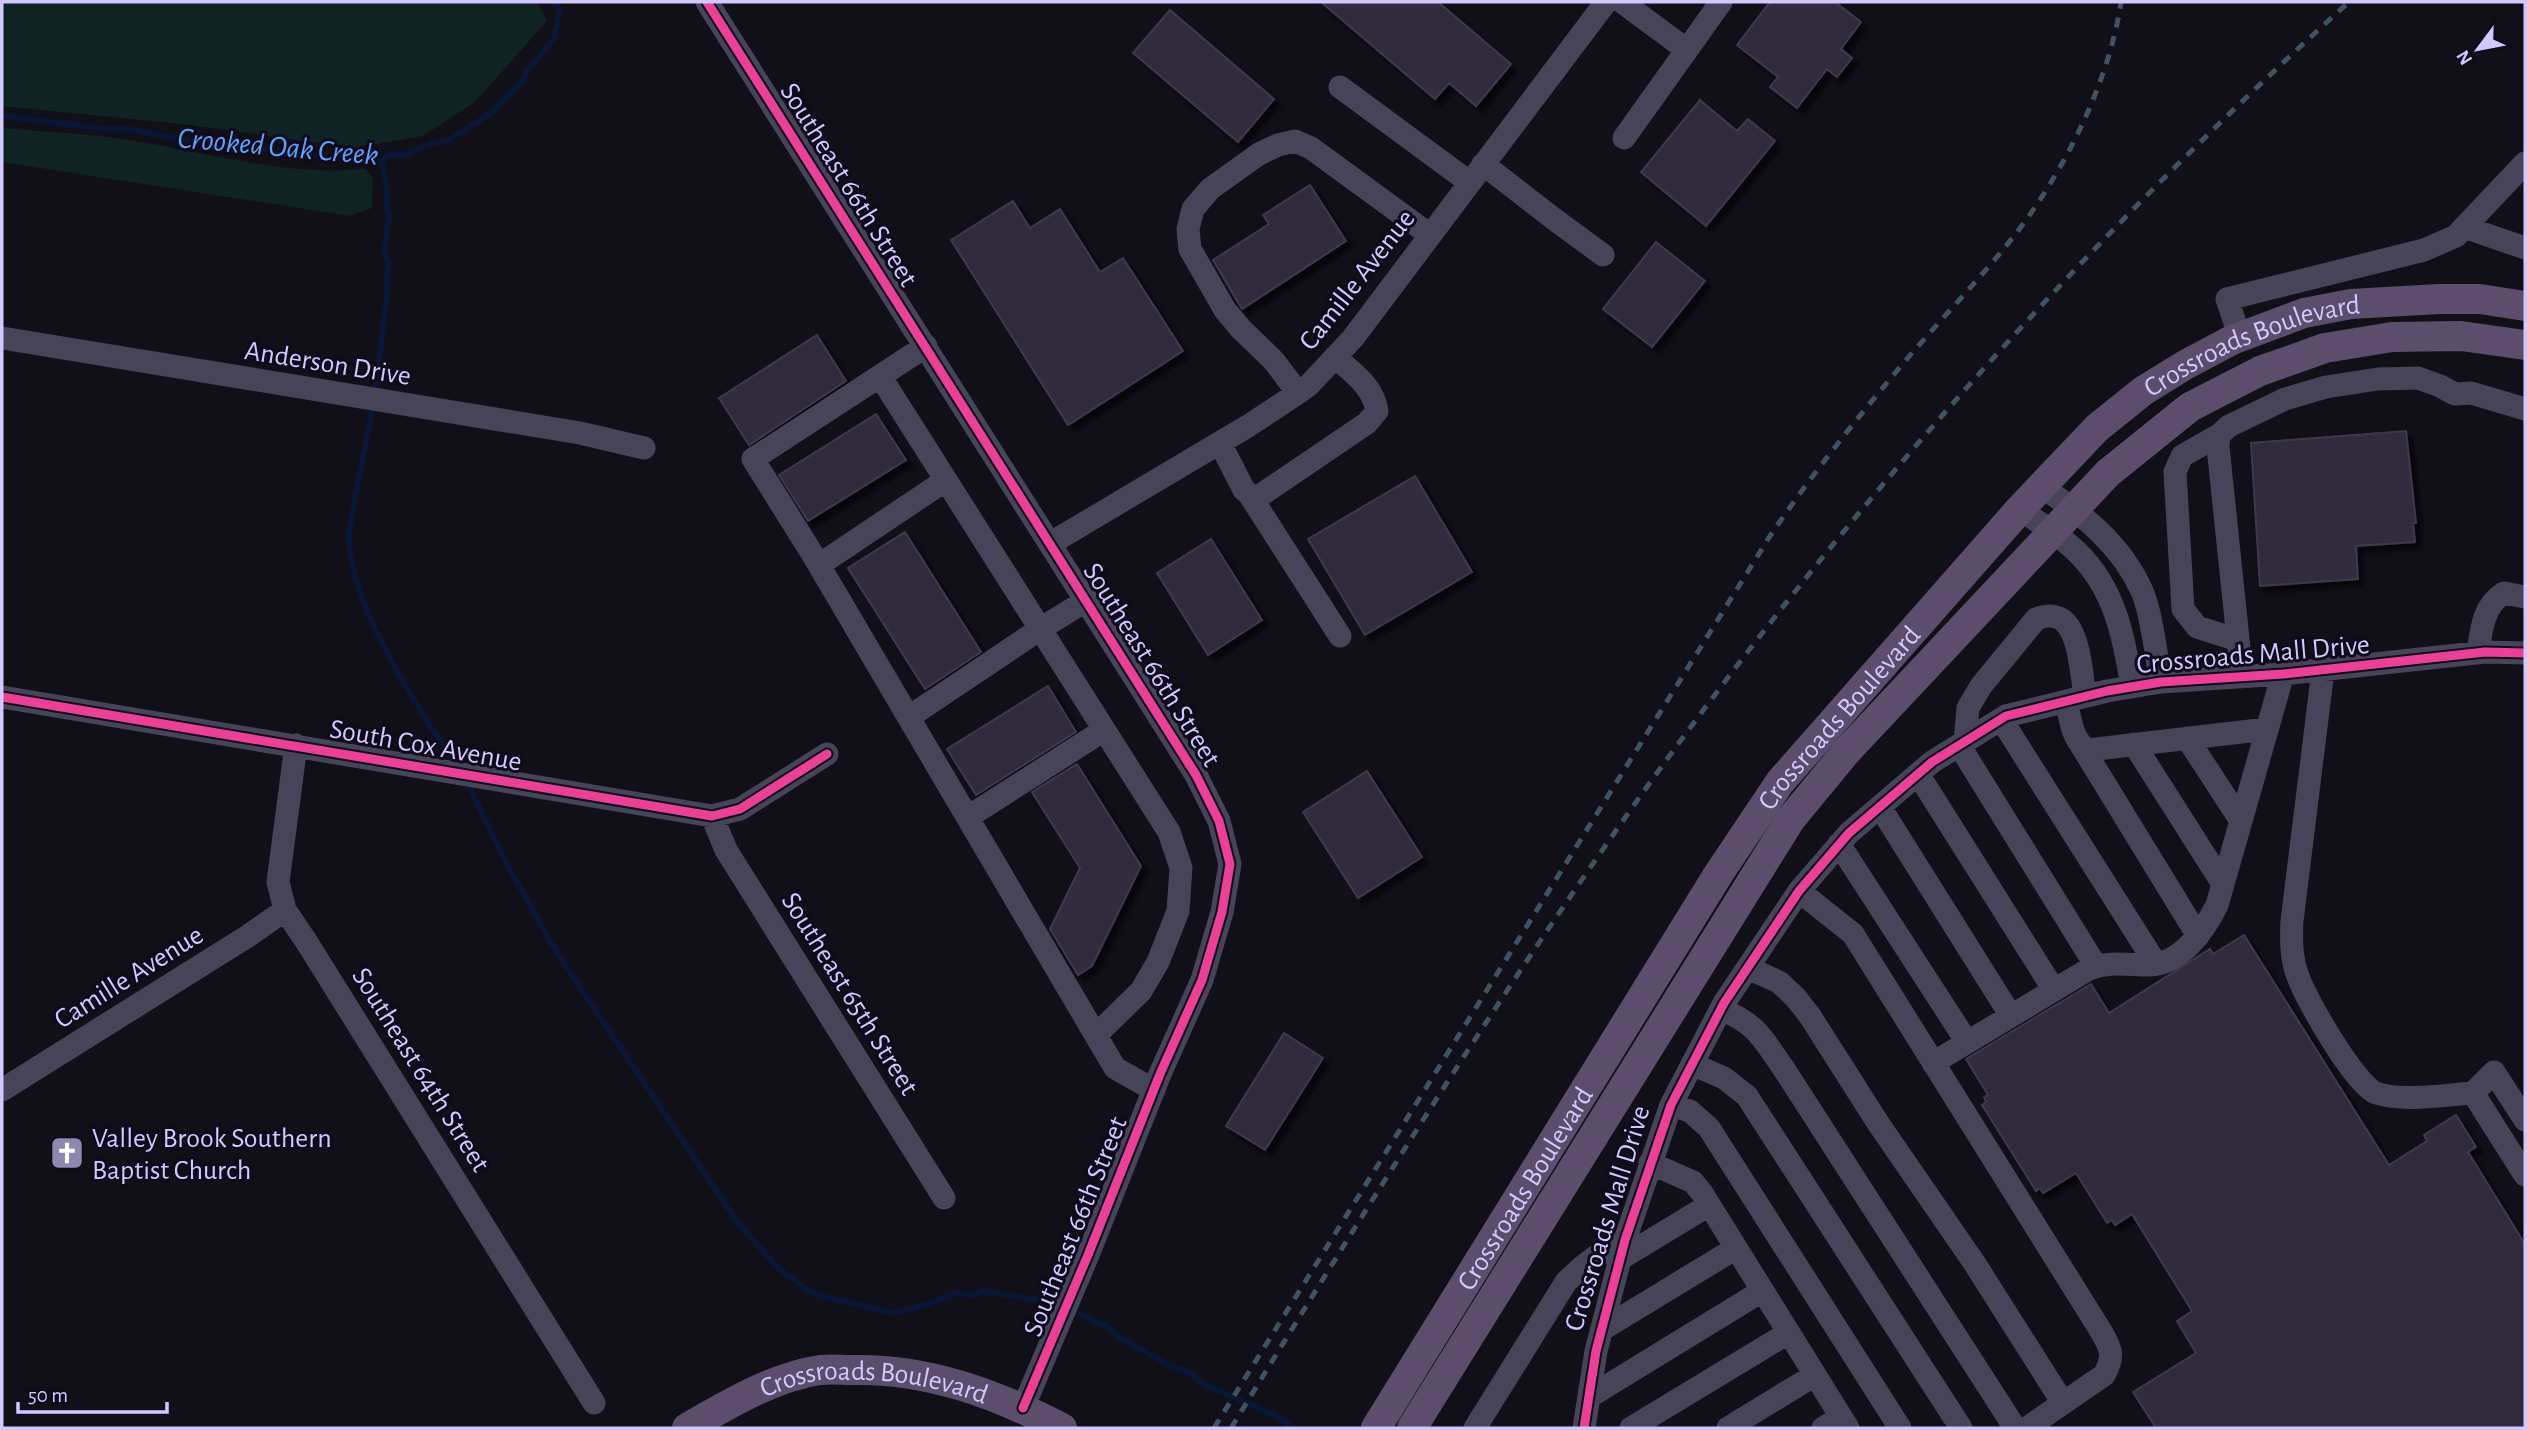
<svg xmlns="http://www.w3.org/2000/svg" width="2527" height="1430" font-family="'Alegreya Sans',sans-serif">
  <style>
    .green { fill: #0f2224 }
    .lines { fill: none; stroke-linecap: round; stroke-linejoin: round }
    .stream { stroke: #0a1635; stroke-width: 6 }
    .building { fill: #302c3c; stroke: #3e394e; stroke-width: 2; filter: url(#shadow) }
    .minor { stroke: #474459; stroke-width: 23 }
    .major { stroke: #5b4d6b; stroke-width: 30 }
    .rail { stroke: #3f5162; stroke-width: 5; stroke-dasharray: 10 9; stroke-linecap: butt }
    .cycleway-casing { stroke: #100b1c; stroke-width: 13 }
    .cycleway { stroke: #ea4096; stroke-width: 9 }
    .labels { text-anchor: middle; stroke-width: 6; stroke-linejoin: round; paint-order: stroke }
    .street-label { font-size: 28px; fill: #d2c8fe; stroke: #100b1c }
    .poi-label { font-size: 28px; fill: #d2c8fe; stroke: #100b1c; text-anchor: start }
    .water-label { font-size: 30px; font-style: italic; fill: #57a5fd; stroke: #100b1c }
  </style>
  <defs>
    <filter id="shadow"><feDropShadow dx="6" dy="6" stdDeviation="2" flood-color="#0009"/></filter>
  </defs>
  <rect width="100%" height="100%" fill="#110f18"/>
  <path class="green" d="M2,2h535l10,19 -72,81 -52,34 -69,12 -172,-24 -180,-18z
    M2,128c35,3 72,5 107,9 85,11 169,40 256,32l8,9 -1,30 -22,8 -348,-54z"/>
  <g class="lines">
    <path class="stream" d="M2,116l114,14 11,-1 87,17h20l118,13 8,-3 22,4 9,-6 13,1 29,-12 14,-2 43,-27 34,-34 2,-8 28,-33 6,-30 -7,-7
      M375,394l12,-100 1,-33 -4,-8 5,-37c-4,-9 -1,-16 -2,-25 0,-11 -5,-20 -5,-31
      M373,405l-24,125c-3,72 69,178 108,237
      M467,782l42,86 48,85 181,270 39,44 32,24 15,6 70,16 34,-9 28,-11 18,2 9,-4 79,13
      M1071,1309l40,20 6,7 50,28 27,11 6,7 80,36 13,10"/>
  </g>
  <path class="building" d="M1321,2h117l73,62 -35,42 -27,-23 -14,16z
    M1770,2h65l26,20 -20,27 11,9 -15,19 -10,-8 -30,39 -27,-21 8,-10 -41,-32z
    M1170,10l104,89 -36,43 -105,-89z
    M1700,100l37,31 11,-12 27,22 -69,85 -65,-54z
    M1310,185l36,56 -104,68 -29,-49 56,-36 -6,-9z
    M1013,201l17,27 30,-19 40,63 23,-14 60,93 -115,74 -117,-185z
    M1656,242l49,39 -53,66 -49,-38z
    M817,335l29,46 -97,64 -30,-47z
    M876,414l30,46 -98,61 -29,-46z
    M2406,431l10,92h-3l2,19 -59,4 2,33 -98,7 -9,-143z
    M1415,476l57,96 -107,63 -57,-96z
    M905,532l76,120 -56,37 -77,-121z
    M1211,539l51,81 -54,35 -51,-82z
    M1048,686l28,46 -100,63 -29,-46z
    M1077,764l64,102 -49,100 -14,9 -28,-46 30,-61 -48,-76z
    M1367,771l55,86 -64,41 -55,-86z
    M2244,935l145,230 38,-24 -3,-6 32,-20 20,32 -8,5 57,92v184h-369l-23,-36 63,-39 -19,-32 15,-10 -60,-97 -17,11 -3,-5 -5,3 -31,-50 -33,20 -3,-5 -4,3 -54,-86 4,-3 -2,-5 4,-2 -22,-36 125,-75 18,29 101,-64 3,5z
    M1284,1033l39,25 -58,92 -39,-24z"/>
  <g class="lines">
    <path class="minor" d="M707,2l489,773 23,46 11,43 -8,48 -20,68 -42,94 -72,181 -65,153
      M1622,2l65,48
      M1340,87l129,95
      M1624,138l97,-136
      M1483,164l71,55 49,36
      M2464,227l61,21
      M2240,337l-13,-38 197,-49 32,-14 69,-73
      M2,338l578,95 64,15
      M926,346l-173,113 60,96 302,513 39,22
      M880,376l289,456 12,36 -3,43 -20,51 -17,29 -45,44
      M1298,393l-24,-32 -33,-32 -16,-19 -35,-61 -2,-20 5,-20 17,-20 49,-35 19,-9 17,-4 16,7 119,87
      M2219,435l-37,21 -7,16 8,137 14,18 41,13
      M1220,443l24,47 9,7h5l109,-74 10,-12c-4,-25 -24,-38 -42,-54
      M2041,486c41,28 80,58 101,105 10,23 14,65 19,91
      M1249,494l91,142
      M2020,509c19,14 41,27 57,43 38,37 47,85 55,135
      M1051,543l197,-117 50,-33 11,-8 44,-47 253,-336
      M819,565l127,-85
      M2478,653c3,-22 5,-48 26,-60l21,4
      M2323,670l-31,251c-1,20 -1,39 7,58 8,22 57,107 77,114 26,9 69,2 97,0l52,82
      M2242,677l-24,-230 1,-12 10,-9 56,-27 41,-12 52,-8 40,-1 22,8 15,8 16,-1 54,16
      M2,697l710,119 28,-7 87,-55
      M2066,701c5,18 5,39 22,49l179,-21
      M909,717l131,-88 47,-29
      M2001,719l155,245
      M2187,738l54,83
      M1965,741l3,-33 13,-22 55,-67c44,-18 44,49 49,77
      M2134,744l89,140
      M296,745l-18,137 7,28 21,31 288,462
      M1959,745l137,221
      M2081,745l117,191
      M1918,774l136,216
      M1880,807l131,209
      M712,816l14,34 218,348
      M968,817l136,-87
      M1839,844l128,198
      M1799,891l54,43 246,394c11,19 17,26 5,47l-77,53
      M1748,968l31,14 16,15 15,19 68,107 97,141 88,139
      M1721,1009c37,16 41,29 63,60l231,359
      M1933,1063l156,-94c20,-8 39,-4 60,-4 32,-1 55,-34 68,-60l66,-231
      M1692,1064l32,14 23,18 214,332
      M2,1090l246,-154 37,-26
      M2473,1093l21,-21 31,48
      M1671,1105l19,6 19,17 191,300
      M1650,1163l43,19 9,11 146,235
      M1620,1259l89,-54
      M1603,1329l133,-81
      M1589,1397l173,-106
      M1475,1428l91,-146c18,-19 35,-31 59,-42
      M1584,1428l12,-77 29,-111 46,-135 53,-102 75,-112 50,-58 83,-71 74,-46 101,-25 54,-9 122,-8 202,-22 40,1
      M1631,1428l157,-95
      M1728,1428l87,-53
      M1823,1428l18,-11"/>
    <g class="major">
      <path id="s1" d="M687,1428c40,-23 86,-51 133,-58 10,-1 21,0 32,0 75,-2 144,24 210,58"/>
      <path id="s2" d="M1376,1428l343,-555 61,-91 240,-273 77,-81 46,-37 42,-26 47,-25 72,-27 47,-9 88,-5h41l45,7"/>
      <path d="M1412,1428l378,-608 56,-68 262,-279 82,-66 70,-36 65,-23 67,-11 69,-1 64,9"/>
    </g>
    <path class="rail" d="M1214,1428l556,-892c42,-62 88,-119 136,-176 36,-42 74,-81 108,-124 50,-64 95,-153 107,-234
      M1231,1428c134,-218 269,-436 418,-644 204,-283 441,-548 700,-782"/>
    <defs>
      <path id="cycleway" d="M707,2l489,773 23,46 11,43 -8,48 -20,68 -42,94 -72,181 -65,153
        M2,697l710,119 28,-7 87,-55
        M1584,1428l12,-77 29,-111 46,-135 53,-102 75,-112 50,-58 83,-71 74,-46 101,-25 54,-9 122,-8 202,-22 40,1"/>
    </defs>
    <use href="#cycleway" class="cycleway-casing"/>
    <use href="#cycleway" class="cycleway"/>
  </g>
  <defs>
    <symbol id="church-square" viewBox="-11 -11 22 22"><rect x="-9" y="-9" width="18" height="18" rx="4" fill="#8e87ae" stroke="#100b1c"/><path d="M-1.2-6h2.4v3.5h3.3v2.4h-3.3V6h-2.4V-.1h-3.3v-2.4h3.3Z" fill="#fff"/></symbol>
  </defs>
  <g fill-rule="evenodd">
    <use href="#church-square" x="48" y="1134" width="38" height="38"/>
  </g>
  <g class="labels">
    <g class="street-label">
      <text transform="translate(850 184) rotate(58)" y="10">Southeast 66th Street</text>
      <text transform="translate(1356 279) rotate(-52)" y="10">Camille Avenue</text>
      <text dy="10" stroke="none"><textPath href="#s2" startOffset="1416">Crossroads Boulevard</textPath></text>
      <text transform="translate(328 362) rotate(9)" y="10">Anderson Drive</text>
      <text transform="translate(2253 653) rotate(-5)" y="10">Crossroads Mall Drive</text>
      <text transform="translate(1153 664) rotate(58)" y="10">Southeast 66th Street</text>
      <text dy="10" stroke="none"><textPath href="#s2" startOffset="849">Crossroads Boulevard</textPath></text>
      <text transform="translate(426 744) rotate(10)" y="10">South Cox Avenue</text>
      <text transform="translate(128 976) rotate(-32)" y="10">Camille Avenue</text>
      <text transform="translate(851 993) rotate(58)" y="10">Southeast 65th Street</text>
      <text transform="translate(422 1069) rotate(58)" y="10">Southeast 64th Street</text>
      <text dy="10" stroke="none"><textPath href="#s2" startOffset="282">Crossroads Boulevard</textPath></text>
      <text transform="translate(1606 1218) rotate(-73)" y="10">Crossroads Mall Drive</text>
      <text transform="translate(1074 1226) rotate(-68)" y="10">Southeast 66th Street</text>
      <text dy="10" stroke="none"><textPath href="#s1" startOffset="200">Crossroads Boulevard</textPath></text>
    </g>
    <g class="poi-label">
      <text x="92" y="1147">Valley Brook Southern<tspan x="92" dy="32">Baptist Church</tspan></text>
    </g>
    <g class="water-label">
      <text transform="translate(278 146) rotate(5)" y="10">Crooked Oak Creek</text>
    </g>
  </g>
  <rect width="2527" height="1430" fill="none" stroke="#d2c8fe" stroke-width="7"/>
  <g transform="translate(2478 49) rotate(238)" stroke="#100b1c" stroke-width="5" paint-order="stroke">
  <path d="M0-5L12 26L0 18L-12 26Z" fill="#d2c8fe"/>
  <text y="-10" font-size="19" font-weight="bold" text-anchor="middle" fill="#d2c8fe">N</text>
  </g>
  <path d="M18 1402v10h149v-10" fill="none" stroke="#d2c8fe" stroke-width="3.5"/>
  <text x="28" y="1402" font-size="21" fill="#d2c8fe" stroke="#100b1c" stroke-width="5" paint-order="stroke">50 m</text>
</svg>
